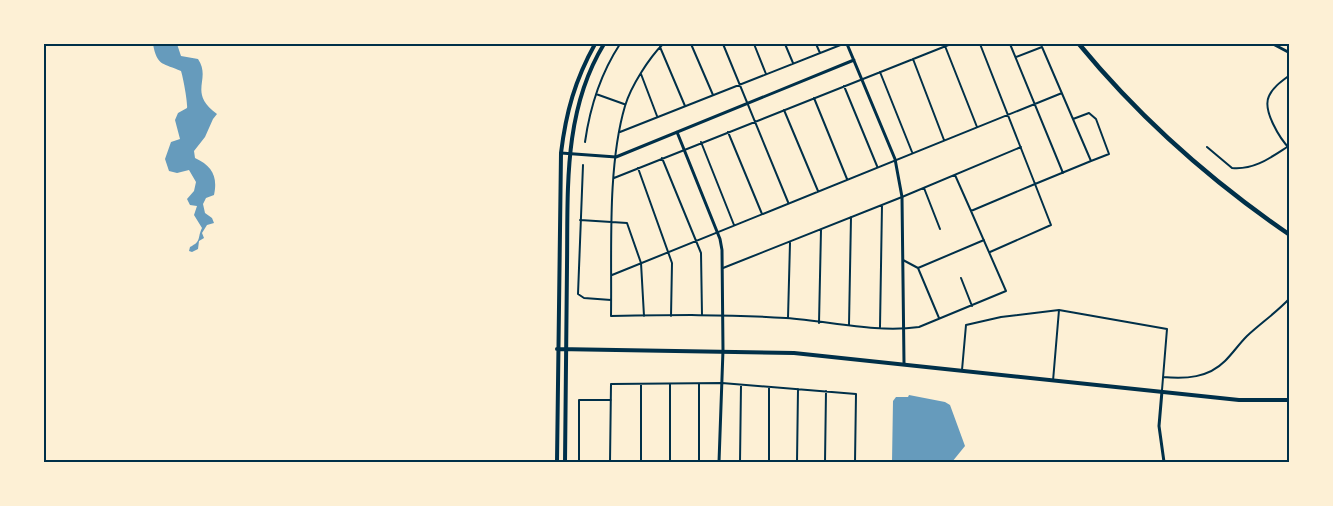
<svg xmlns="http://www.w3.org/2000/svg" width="1333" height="506" font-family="'DM Sans',sans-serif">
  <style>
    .water { fill: #669bbc }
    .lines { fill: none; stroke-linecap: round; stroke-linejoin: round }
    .minor { stroke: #003049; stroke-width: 2 }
    .tertiary { stroke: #003049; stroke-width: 3 }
    .secondary { stroke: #003049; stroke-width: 4 }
    .motorway { stroke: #003049; stroke-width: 4.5 }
    .neatline { fill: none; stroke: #003049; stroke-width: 2 }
  </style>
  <rect width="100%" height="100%" fill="#fdf0d5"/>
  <path class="water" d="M153,44h24l4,12 17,3c14,21 -11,33 19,55l-4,5 -8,18 -11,14 1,7c17,8 23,18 19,37l-8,3 -3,6 2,9 7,5 2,5 -7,2 -5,8 2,5 -5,3 -1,8 -6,3 -3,-1 1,-4c12,-6 7,-9 12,-19l-8,-13 3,-9 -7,-1 -3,-6 7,-8 2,-9 -7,-12 -12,3 -8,-2 -4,-12 6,-17 9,-3 -5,-19 3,-7 9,-5c1,-5 -4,-31 -6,-37 -17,-8 -24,-4 -28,-27z
    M909,395l36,7 5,3 15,41 -13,16h-60l1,-61 3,-4h12z"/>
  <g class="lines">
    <path class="minor" d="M663,44c-14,14 -32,42 -38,62 -18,61 -13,146 -14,210 58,-1 117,-2 175,2 44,3 89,15 133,9l87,-36 -35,-80 64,-27 16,41 -61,27
      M691,44l22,51
      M723,44l65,158
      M754,44l12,30
      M785,44l8,19
      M816,44l4,9
      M980,44l55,140 56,-23 -49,-114 -26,10
      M1010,44l53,129
      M945,46l32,81
      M660,47l25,59
      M913,59l31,81
      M880,72l32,80
      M641,74l16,42
      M1290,75c-8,6 -17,12 -21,21 -7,14 11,43 21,53
      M844,86l33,80
      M596,94l28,10
      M814,98l33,81
      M784,110l34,81
      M1073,119l16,-6 7,6 13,35 -18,7
      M620,132l223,-88
      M728,132l34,82
      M585,142c5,-35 16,-69 35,-98
      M701,142l33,83
      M1207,147l25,21c22,2 38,-10 55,-21
      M662,158l39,95 1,62
      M583,165l-5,129 6,4 27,2
      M638,168l34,95 -1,53
      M955,175l16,36
      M614,178l337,-134
      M924,188l16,41
      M580,220l47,3 14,40 3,53
      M903,260l15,8 66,-28
      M723,268l179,-71 119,-50
      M918,268l21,50
      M612,275l450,-182
      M961,278l11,28
      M788,318l2,-75
      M819,323l2,-93
      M849,325l2,-108
      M880,327l2,-122
      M962,370l4,-45 35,-8 58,-7 108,19 -5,61
      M1163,377c23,2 45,1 62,-16 8,-8 14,-17 22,-25 14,-13 30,-24 43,-38
      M1053,381l6,-71
      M641,384v78
      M699,384v78
      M579,462v-62h32
      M610,462l1,-78 111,-1 134,11 -1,68
      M670,462v-78
      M740,462l1,-77
      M769,462v-75
      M797,462l1,-73
      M825,462l1,-71"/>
    <path class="tertiary" d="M847,44l48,115 7,38 2,166
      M1273,44l17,9
      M677,132l43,107 2,11 1,100 -4,112
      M561,153l55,4 238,-97
      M1162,391l-3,35 5,36"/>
    <path class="secondary" d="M557,349l237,4 445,47h51
      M557,462l4,-309c5,-41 14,-73 34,-109
      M565,462c1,-65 1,-131 2,-196 1,-77 -4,-155 37,-222"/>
    <path class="motorway" d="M1079,44c60,73 132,137 211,191"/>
  </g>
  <rect width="1333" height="506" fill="none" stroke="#fdf0d5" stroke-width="90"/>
  <rect x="45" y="45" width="1243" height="416" class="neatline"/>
</svg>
